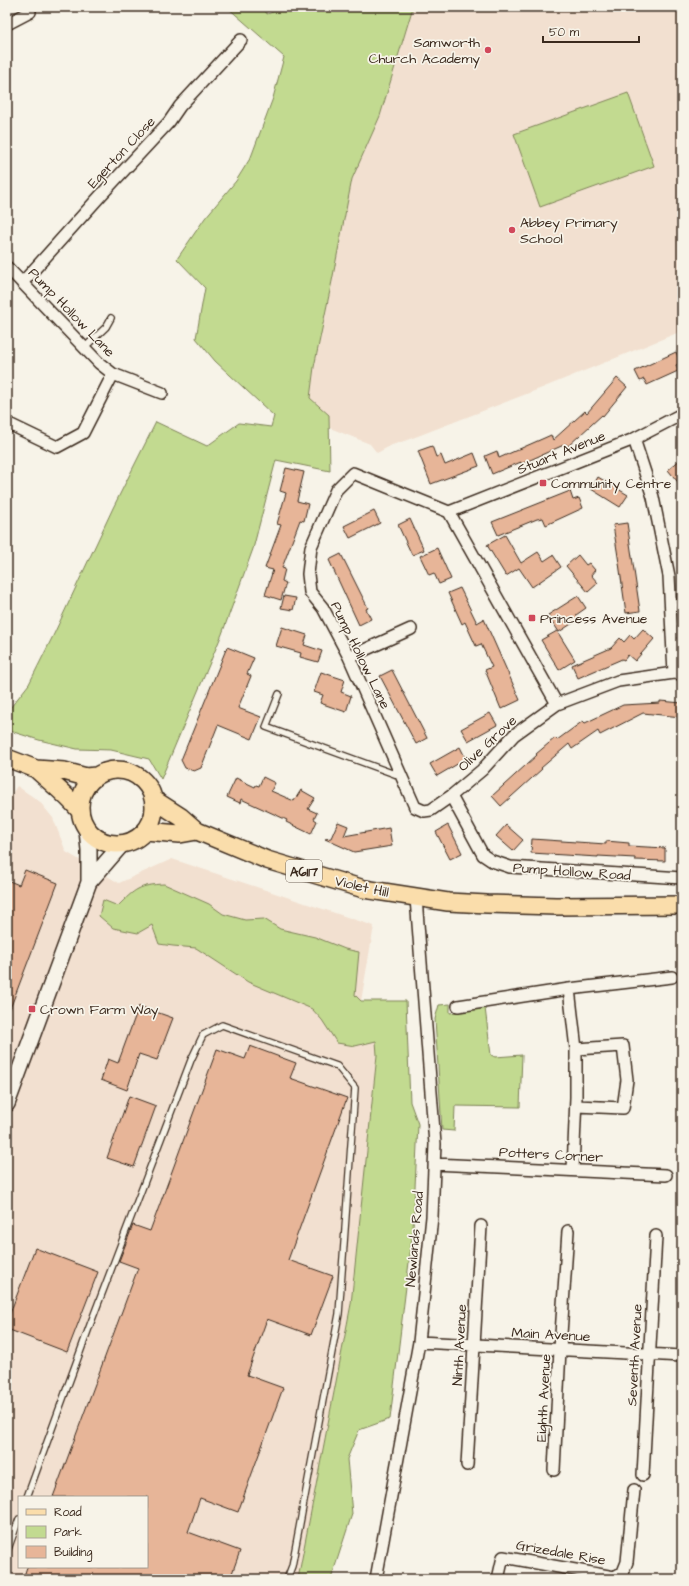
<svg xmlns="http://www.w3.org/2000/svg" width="689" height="1586" font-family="'Architects Daughter',sans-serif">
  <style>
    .built { fill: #f2e0d0; fill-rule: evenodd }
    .green { fill: #c2da90; stroke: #7e8257 }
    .building { fill: #e7b598; stroke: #3b2a1e }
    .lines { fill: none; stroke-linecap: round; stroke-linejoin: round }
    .lane-casing { stroke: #3b2a1e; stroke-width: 8 }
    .street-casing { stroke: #3b2a1e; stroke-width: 14 }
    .secondary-casing { stroke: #3b2a1e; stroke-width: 18 }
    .primary-casing { stroke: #3b2a1e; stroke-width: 20 }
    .lane { stroke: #f7f3e8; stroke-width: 5.5 }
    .street { stroke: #f7f3e8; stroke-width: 11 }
    .secondary { stroke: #f7f3e8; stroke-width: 15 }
    .primary { stroke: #faddab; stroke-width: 17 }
    .poi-dot { fill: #d1495b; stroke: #f7f3e8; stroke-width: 1.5 }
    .labels { text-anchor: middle; stroke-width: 3.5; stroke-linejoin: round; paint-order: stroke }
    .shield { fill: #f7f3e8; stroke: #73665b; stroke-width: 1 }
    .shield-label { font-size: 13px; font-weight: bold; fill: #3b2a1e }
    .poi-label { font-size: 14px; fill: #3b2a1e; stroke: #f7f3e8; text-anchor: start }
    .street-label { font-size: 14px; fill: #3b2a1e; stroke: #f7f3e8 }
  </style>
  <rect width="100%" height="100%" fill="#f7f3e8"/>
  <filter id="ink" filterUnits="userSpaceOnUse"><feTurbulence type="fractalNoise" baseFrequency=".025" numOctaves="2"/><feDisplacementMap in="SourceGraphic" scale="8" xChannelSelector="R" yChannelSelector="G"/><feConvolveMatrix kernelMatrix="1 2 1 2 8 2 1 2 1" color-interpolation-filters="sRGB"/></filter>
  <g filter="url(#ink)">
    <path class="built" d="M413,7h269v324l-140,57 -132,51 -18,6 -15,8 -7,-9 -40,-16 -1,-13 -19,-17 4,-31 18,-86 20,-102 28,-63z
      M17,786l22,15 14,17 13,34 53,31 53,-24 202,67 -13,75 15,40 1,14 -26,249 -53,275h-291v-778zM19,1497h128v70h-128z"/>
    <path class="green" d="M227,7h35l5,7 21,-7h125l-33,109 -28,63 -20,102 -18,86 -4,31 19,17 1,56 -54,-11 -23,89 -31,85 -61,145 -12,-20 -38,-9 -34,-1 -38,-9 -32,-10v-18l22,-28 25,-50 59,-126 43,-86 51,24 32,-23 32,4 3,-11 -59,-55 -19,-23 9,-50 -28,-29 28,-41 31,-37 15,-24 22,-59 11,-41z
      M628,93l26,73 -114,41 -26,-73z
      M164,884l45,20 14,10 22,6 19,-1 16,10 35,8 30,12 14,3 -4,43 6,6h45l4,101 8,22 -5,105 -23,190 -31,11 -12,29 5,55 -21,65h-33l53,-275 26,-249 -1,-14 -21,5 -18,-3 -15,-23 -10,-11 -64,-27 -52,-34 -23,-2 -14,-2 -7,-19 -14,8 -25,-5 -14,-12 4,-16 15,6c17,-17 21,-21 46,-22z
      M450,1004v9l35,-5 6,47 4,2 27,-2 -2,52 -65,-1 -1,25 -12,-1 -7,-111 4,-14z"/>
    <path class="building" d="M676,352l5,11 -5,2 2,6 -31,14 -3,-6 -4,2 -5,-10z
      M617,378l10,9 -24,29 -1,-1 -34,31 -2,-2 -45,20v-2l-29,12 -7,-18 12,-5 2,7 52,-23 2,5 32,-29 2,2z
      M432,446l4,11 5,-2 4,10 29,-12 5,13 -48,18 -13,-33z
      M682,458v29l-14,-17z
      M286,468l18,4 -7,29 11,3 -4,17 -4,-1 -18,48 3,1 -3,12 4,2 -5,17 -16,-5 8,-25 -8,-2 16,-43 -4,-1 9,-31 -6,-2z
      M598,477l30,18 -8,12 -29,-18z
      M570,491l3,9 6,-2 4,10 -37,17 -3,-7 -6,1 -39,16 -6,-13z
      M374,511l6,12 -30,15 -6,-12z
      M410,519l14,31 -12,5 -14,-30z
      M627,523l13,88 -14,2 -7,-50 -6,-38z
      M505,535l16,28 17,-11 6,9 9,-6 8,12 -29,20 -13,-19 -13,8 -19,-31z
      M437,548l14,31 -12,5 -5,-11 -5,2 -9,-19z
      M341,554l27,54 -2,1 5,10 -12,6 -30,-65z
      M578,555l8,10 3,-2 6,7 -4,5 7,8 -10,9 -22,-26z
      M460,588l17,35 7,-4 36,81 -19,9 -16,-39 7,-3 -11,-23 -5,2 -11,-24 -3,2 -14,-31z
      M284,596l12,2 -3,12 -12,-2z
      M578,596l8,12 -10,7 3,4 -20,13 -11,-17z
      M282,627l25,8 -3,10 18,6 -4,11 -18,-5 1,-4 -25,-7z
      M643,629l11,10 -19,22 -7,-6 -4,5 -2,-1 -44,19 -6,-13 39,-17 9,-10 4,4 6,-7 4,4z
      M557,631l18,29 -16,10 -18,-30z
      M227,647l27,11 -7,16 4,2 -13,32 23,9 -9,22 -34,-14 -17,43 -7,3 -9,-3 -4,-8z
      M392,670l35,68 -11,6 -36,-68z
      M321,672l24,8 -4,12 10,4 -5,16 -26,-9 3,-8 -9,-3z
      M660,701l22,2 -1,14 -38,-4 -43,22 -2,-4 -26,18 -3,-5 -28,24 1,1 -41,37 -9,-10 45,-41 -1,-1 19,-16 2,2 26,-19 2,2 38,-18 37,-2z
      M490,713l7,12 -29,16 -7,-12z
      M460,747l6,12 -29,17 -7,-12z
      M263,777l12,6 -4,8 23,10 7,-11 14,8 -7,11 9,4 -3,6 3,2 -6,13 -25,-12 1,-2 -46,-21 -1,4 -13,-6 9,-19 19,9 1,-2 3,1z
      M338,822l10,4 -4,10 45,-8 3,18 -38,6 -29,-13 6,-1z
      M448,825l14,28 -12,6 -14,-27z
      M506,825l17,15 -10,11 -17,-15z
      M532,839l74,5v-3l23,2v3l36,2v13l-30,-1v-2l-37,-2v1l-67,-4z
      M25,870l33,13 -50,131 -1,-134 12,5z
      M139,1006l34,12 -16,42 -18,-6 -12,36 -26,-10 7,-21 10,4z
      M250,1046l46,17 -6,15 57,20 -59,162 45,16 -22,59 -44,-16 -20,56 36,13 -45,124 -38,-14 -12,34 52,19 -10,28h-207l4,-12h120v-70h-94l85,-229 -19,-7 14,-36 17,6 67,-182 28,10z
      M129,1096l27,10 -22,61 -27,-9z
      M35,1248l63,24 -31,80 -60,-23v-8z"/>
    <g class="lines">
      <defs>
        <path id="lane" d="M84,348l22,-21 5,-9
          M279,694l-13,33 134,49
          M27,1497l63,-172 101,-265 12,-25 19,-10 115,41 18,22 -16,226 -47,252 -5,13
          M7,1552l12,-33"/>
        <path id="street" d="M7,24l23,-12
          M7,267l92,96 14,11 49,19
          M22,283l79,-88 68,-73 11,-16 61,-66
          M7,423l50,24 26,-14 30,-59
          M634,439l19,58 16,79 5,97
          M449,512l185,-73 48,-25
          M349,657l62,-28
          M557,704l-108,-192 -96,-39 -17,17 -25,57 -3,27 2,18 13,16 26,49 66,150 9,4 7,-1 20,-14 31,-26 32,-35 43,-31 61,-23 56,-8 8,1
          M451,796l32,59 9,6 18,6 172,11
          M569,989l7,60v48l-3,73
          M458,1006l111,-17 103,-12
          M576,1049l47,-3 4,34 -4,28 -47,-2
          M434,1164l232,11
          M419,1342l263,14
          M467,1465l14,-239
          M554,1470l6,-121 8,-118
          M643,1475l13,-239
          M376,1579l43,-237 13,-125 3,-73 -19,-246
          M498,1579l5,-22 111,20 9,-5 4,-10 7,-72"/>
        <path id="secondary" d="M89,882l34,-39
          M7,1104l82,-222v-32l-2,-20"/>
        <path id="primary" d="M7,758l29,11 28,2 22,6 10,-1
          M36,769c15,14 31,26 44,42
          M80 807a37 37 0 1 1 74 0a37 37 0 1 1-74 0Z
          M153,799l28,18 16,14 70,29 97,29 84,13 39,2 69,2 126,-1
          M145,831l35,3 17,-3"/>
      </defs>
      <use href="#lane" class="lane-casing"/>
      <use href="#street" class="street-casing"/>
      <use href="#secondary" class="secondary-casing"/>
      <use href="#primary" class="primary-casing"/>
      <use href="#lane" class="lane"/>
      <use href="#street" class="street"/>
      <use href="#secondary" class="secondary"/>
      <use href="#primary" class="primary"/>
    </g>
  </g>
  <g class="poi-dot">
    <circle cx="488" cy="50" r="4"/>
    <circle cx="512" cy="230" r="4"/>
    <rect x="539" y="479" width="8" height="8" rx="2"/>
    <rect x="528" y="614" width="8" height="8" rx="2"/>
    <rect x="28" y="1005" width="8" height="8" rx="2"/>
  </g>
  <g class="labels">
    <rect class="shield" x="286" y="860" width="36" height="22" rx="3"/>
    <g class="shield-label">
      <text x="304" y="876">A6117</text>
    </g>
    <g class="poi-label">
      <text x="480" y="47" text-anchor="end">Samworth<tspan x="480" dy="16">Church Academy</tspan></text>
      <text x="520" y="227">Abbey Primary<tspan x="520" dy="16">School</tspan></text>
      <text x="551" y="488">Community Centre</text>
      <text x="540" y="623">Princess Avenue</text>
      <text x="40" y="1014">Crown Farm Way</text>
    </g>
    <g class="street-label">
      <text transform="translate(121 152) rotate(-47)" y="5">Egerton Close</text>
      <text transform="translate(72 312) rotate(46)" y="5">Pump Hollow Lane</text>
      <text transform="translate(561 452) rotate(-22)" y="5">Stuart Avenue</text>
      <text transform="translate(361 655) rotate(64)" y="5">Pump Hollow Lane</text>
      <text transform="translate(487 743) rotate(-43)" y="5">Olive Grove</text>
      <text transform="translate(572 871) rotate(4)" y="5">Pump Hollow Road</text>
      <text transform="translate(362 886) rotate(13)" y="5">Violet Hill</text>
      <text transform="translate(551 1154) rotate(3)" y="5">Potters Corner</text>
      <text transform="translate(414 1239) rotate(-85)" y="5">Newlands Road</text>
      <text transform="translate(551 1334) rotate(3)" y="5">Main Avenue</text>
      <text transform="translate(459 1345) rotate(-87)" y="5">Ninth Avenue</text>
      <text transform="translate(634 1355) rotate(-87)" y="5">Seventh Avenue</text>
      <text transform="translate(543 1398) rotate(-87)" y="5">Eighth Avenue</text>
      <text transform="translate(561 1552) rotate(10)" y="5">Grizedale Rise</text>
    </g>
  </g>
  <rect width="689" height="1586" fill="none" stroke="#f7f3e8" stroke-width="24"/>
  <rect x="12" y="12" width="665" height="1562" fill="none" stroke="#3b2a1e" stroke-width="1.5" filter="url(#ink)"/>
  <rect x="18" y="1496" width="130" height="72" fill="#f7f3e8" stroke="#aca397"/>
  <rect x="26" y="1509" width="20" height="6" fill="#faddab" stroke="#aca397"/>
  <text x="54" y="1516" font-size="12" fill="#3b2a1e">Road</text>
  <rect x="26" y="1526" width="20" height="12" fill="#c2da90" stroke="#aca397"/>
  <text x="54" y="1536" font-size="12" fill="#3b2a1e">Park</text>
  <rect x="26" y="1546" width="20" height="12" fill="#e7b598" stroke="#aca397"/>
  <text x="54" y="1556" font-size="12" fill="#3b2a1e">Building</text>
  <path d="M543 36v6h96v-6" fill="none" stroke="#3b2a1e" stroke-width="2"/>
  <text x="549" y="36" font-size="12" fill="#3b2a1e" stroke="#f7f3e8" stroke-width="3" paint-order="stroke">50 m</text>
</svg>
